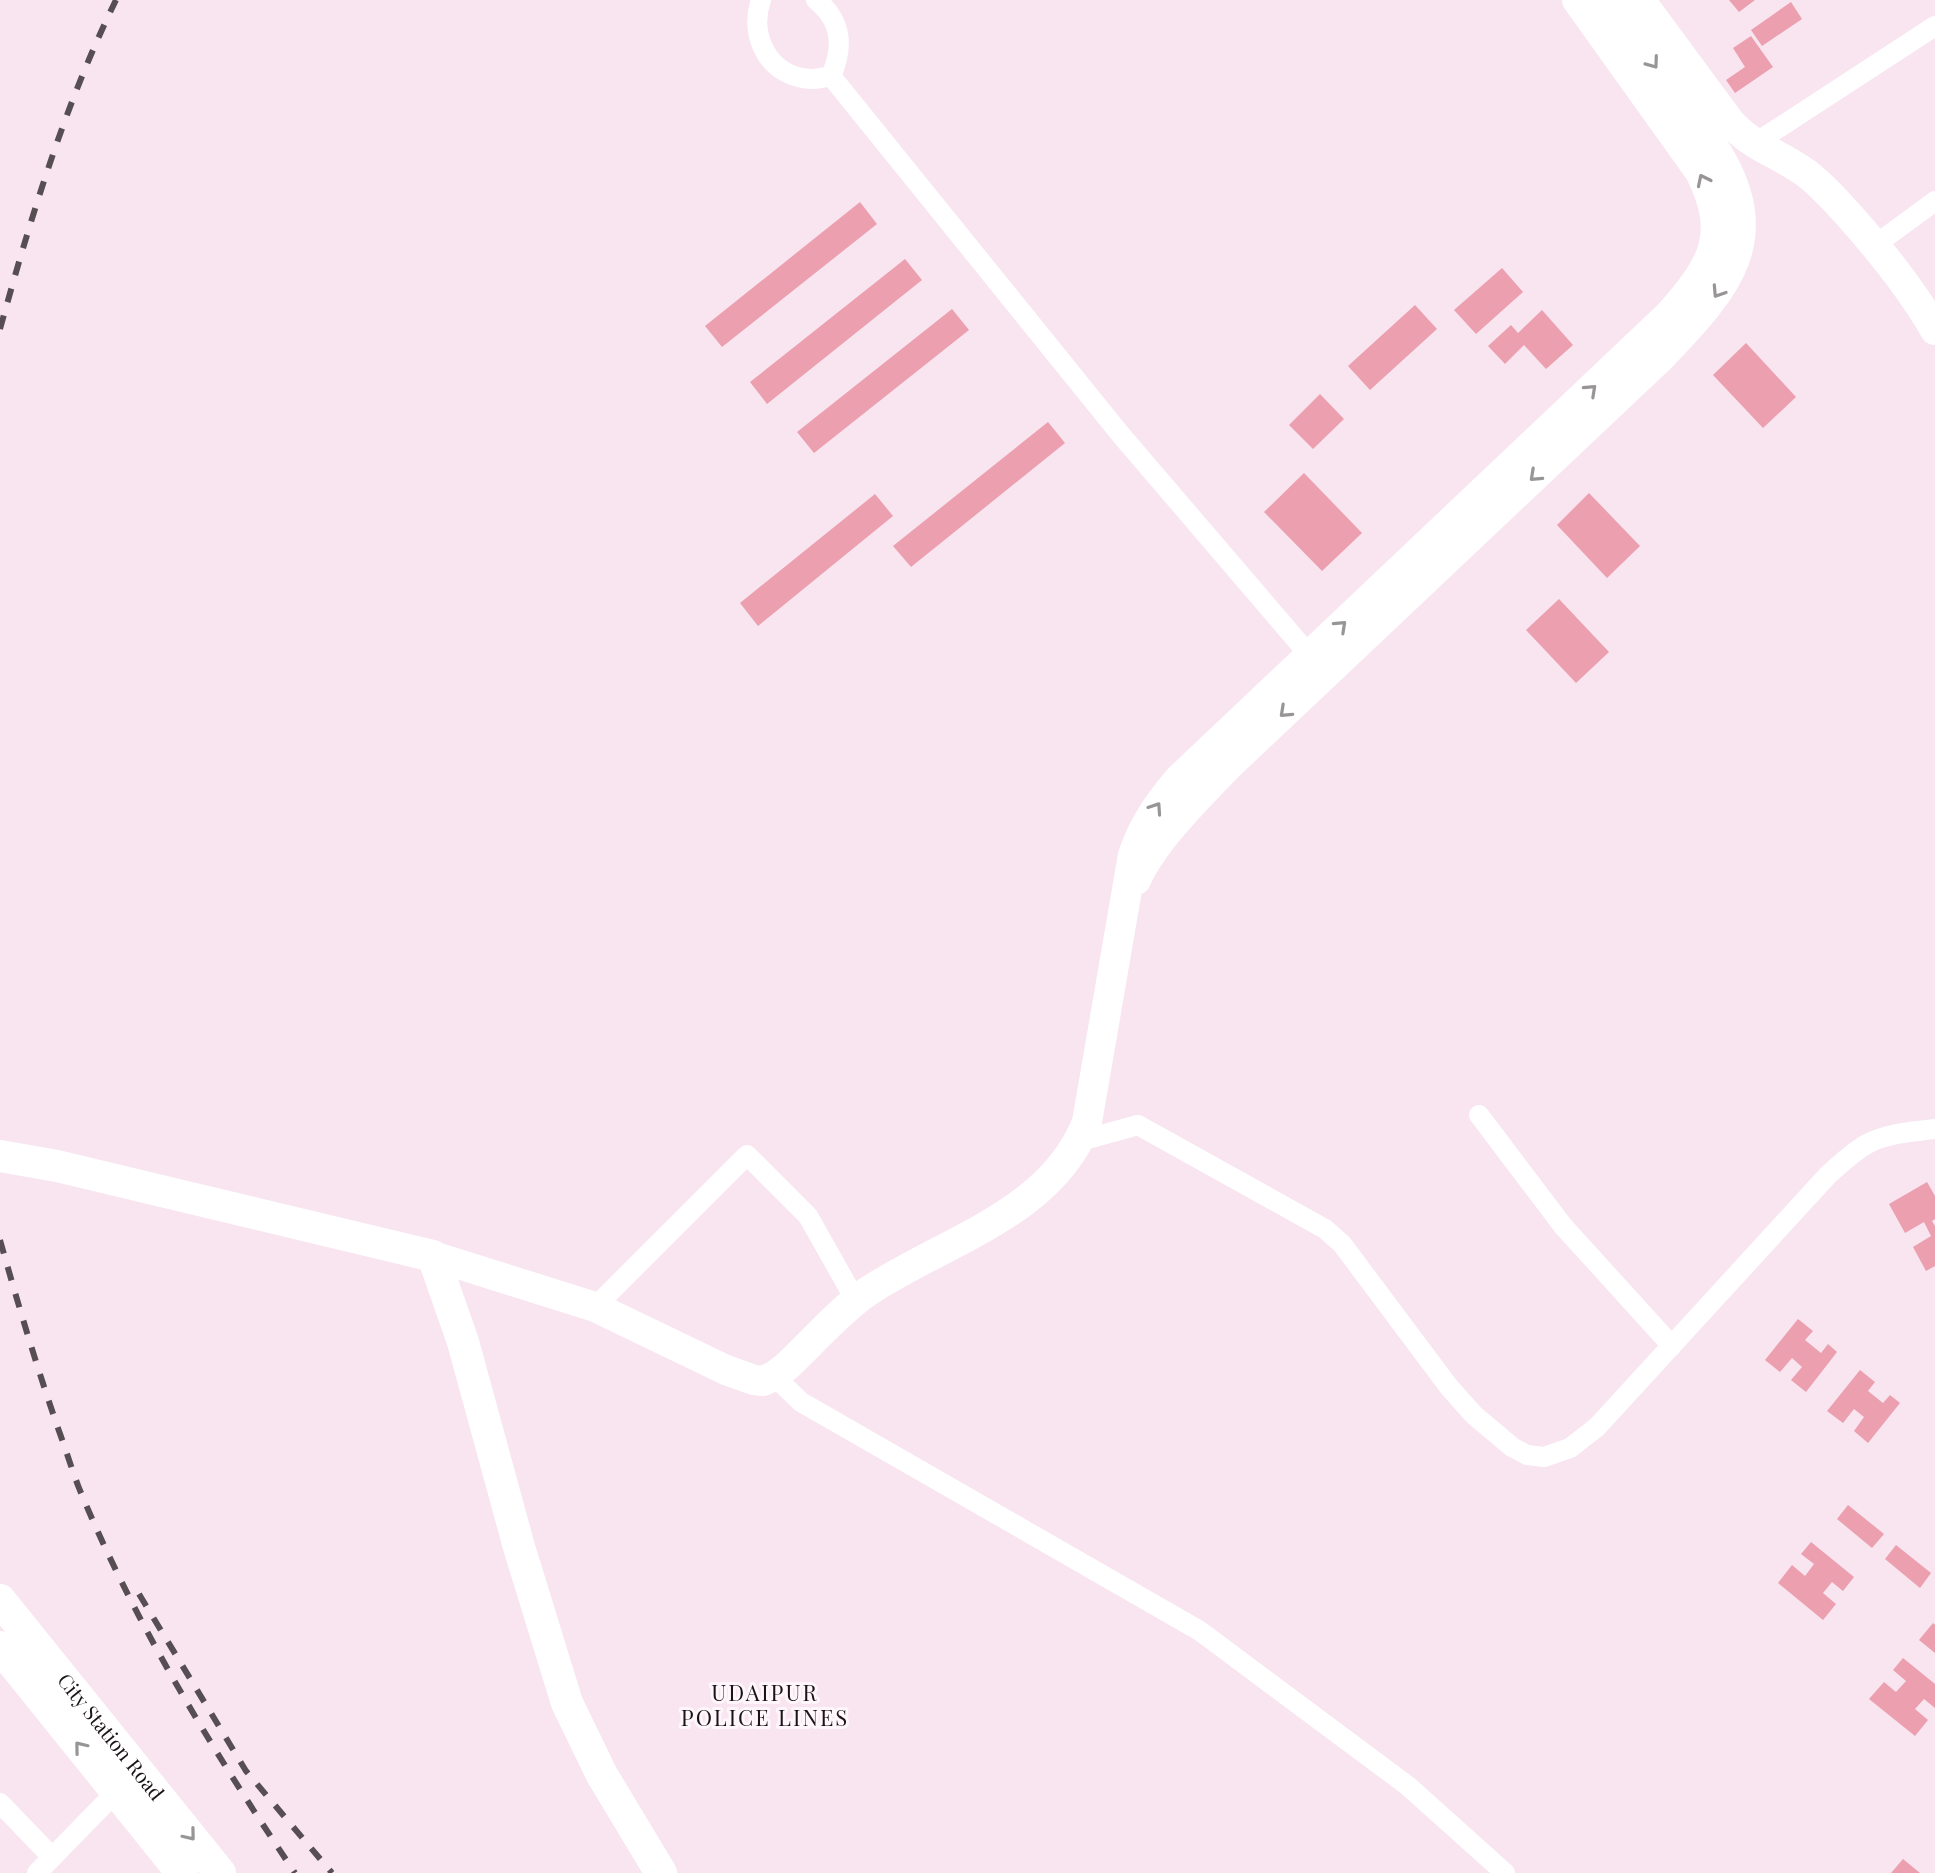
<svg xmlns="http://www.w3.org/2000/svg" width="1935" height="1873" font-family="'Playfair Display',serif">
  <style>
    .building { fill: #eb9faf }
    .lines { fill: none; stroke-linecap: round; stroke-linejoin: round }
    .street { stroke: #fff; stroke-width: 20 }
    .secondary { stroke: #fff; stroke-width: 30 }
    .primary { stroke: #fff; stroke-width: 32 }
    .rail { stroke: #574e53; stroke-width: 6; stroke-dasharray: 14 14; stroke-linecap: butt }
    .oneway { stroke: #989597 }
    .labels { text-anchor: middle; stroke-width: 6; stroke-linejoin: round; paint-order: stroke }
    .street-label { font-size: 20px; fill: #1a1417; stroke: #fef6fa }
    .neighbourhood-label { font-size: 22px; letter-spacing: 2px; fill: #1a1417; stroke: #fef6fa }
  </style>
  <rect width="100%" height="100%" fill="#f8e5f0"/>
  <path class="building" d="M1729,0h26l-16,12z
    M1791,2l11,17 -40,27 -11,-16z
    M1751,36l22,31 -38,26 -9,-13 19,-13 -12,-19z
    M860,202l17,22 -155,123 -17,-21z
    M905,259l17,21 -155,124 -17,-22z
    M1502,268l21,24 -47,42 -22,-24z
    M1415,305l22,24 -67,61 -22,-24z
    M952,309l17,21 -155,123 -17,-21z
    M1542,310l31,35 -27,24 -22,-24 -19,19 -17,-18 23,-21 7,8z
    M1746,343l50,54 -33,31 -50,-53z
    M1320,394l24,25 -31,30 -24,-24z
    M1048,422l17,21 -154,124 -18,-21z
    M1304,473l58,60 -40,38 -58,-59z
    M1589,493l51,53 -33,32 -50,-53z
    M875,494l18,22 -135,110 -18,-23z
    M1559,599l50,53 -33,31 -50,-53z
    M1927,1182l8,14v23l-3,2 3,5v40l-9,5 -13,-24 18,-11 -7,-14 -19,11 -16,-29z
    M1798,1319l15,12 -8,9 16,13 7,-9 9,8 -31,40 -15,-12 11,-13 -10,-9 -12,14 -15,-12z
    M1860,1370l15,12 -7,9 15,12 7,-8 10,8 -32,40 -14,-12 10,-14 -10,-8 -11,14 -16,-12z
    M1848,1505l36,29 -12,14 -35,-29z
    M1811,1542l43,35 -11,14 -11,-9 -9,11 13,11 -13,16 -45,-37 14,-18 13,11 9,-12 -13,-10z
    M1896,1545l35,28 -11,15 -35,-29z
    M1933,1623l2,2v28l-16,-13z
    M1903,1658l32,26v24l-11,-9 -9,10 13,11 -13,16 -46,-37 15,-17 12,10 10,-11 -13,-11z
    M1903,1859l17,14h-29z"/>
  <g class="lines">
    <path class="street" d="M761,0c-13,37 9,78 51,79 6,0 13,-2 19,-3
      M816,0c26,20 28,47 15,76l290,359 196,229
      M1754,144l181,-118
      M1875,245l60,-44
      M1479,1115l84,111 109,120
      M1080,1141l58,-16 187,104 17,15 107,143 25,28 38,32 15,8 17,2 26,-9 27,-21 231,-252c12,-11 25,-23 39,-31 20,-11 46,-12 68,-15
      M595,1307l152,-152 61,61 48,85
      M774,1376l27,26 399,229 208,155 97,87
      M0,1803l52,54
      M37,1873l79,-81"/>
    <path class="secondary" d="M1640,0l90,122c22,25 50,32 76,51 18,14 33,31 48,48 30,34 58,69 81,109
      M1136,880c17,-39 63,-84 93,-115l433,-409c65,-68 111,-118 51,-210l-106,-146
      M433,1256l162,51 131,63 28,10 9,1 11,-5 12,-9c25,-23 53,-56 81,-75 76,-51 184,-77 220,-170l46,-267c10,-30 26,-53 46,-76l490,-464c43,-49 63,-79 31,-143l-123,-172"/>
    <g class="primary">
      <path d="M0,1156l57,10 376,90 30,86 56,205 48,156 35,72 59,98"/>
      <path id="s1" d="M0,1600l220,273"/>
      <path d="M0,1647l182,226"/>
    </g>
    <path class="rail" d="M0,329c31,-112 65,-225 116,-329
      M0,1240c18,64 37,128 59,191 7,19 13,39 20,57 56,136 134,263 216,385
      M139,1594l107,177 86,102"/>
  </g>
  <defs><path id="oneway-chevron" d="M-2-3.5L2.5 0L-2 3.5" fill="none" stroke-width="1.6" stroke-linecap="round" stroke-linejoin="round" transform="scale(2)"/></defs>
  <g class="oneway">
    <use href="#oneway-chevron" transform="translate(1653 63) rotate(54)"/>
    <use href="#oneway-chevron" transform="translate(1703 180) rotate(-116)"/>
    <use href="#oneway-chevron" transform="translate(1718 292) rotate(123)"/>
    <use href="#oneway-chevron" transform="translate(1591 390) rotate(-43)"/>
    <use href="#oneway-chevron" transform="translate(1535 476) rotate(137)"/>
    <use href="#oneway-chevron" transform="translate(1341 626) rotate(-43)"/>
    <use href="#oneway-chevron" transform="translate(1285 712) rotate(137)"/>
    <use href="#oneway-chevron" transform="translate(1156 808) rotate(-56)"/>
    <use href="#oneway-chevron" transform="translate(80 1747) rotate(-129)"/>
    <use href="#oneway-chevron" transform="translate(190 1835) rotate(51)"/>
  </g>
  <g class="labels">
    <g class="street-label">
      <text dy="7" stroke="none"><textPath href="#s1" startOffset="176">City Station Road</textPath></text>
    </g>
    <g class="neighbourhood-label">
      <text x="765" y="1701">UDAIPUR<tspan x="765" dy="25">POLICE LINES</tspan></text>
    </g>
  </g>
</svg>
